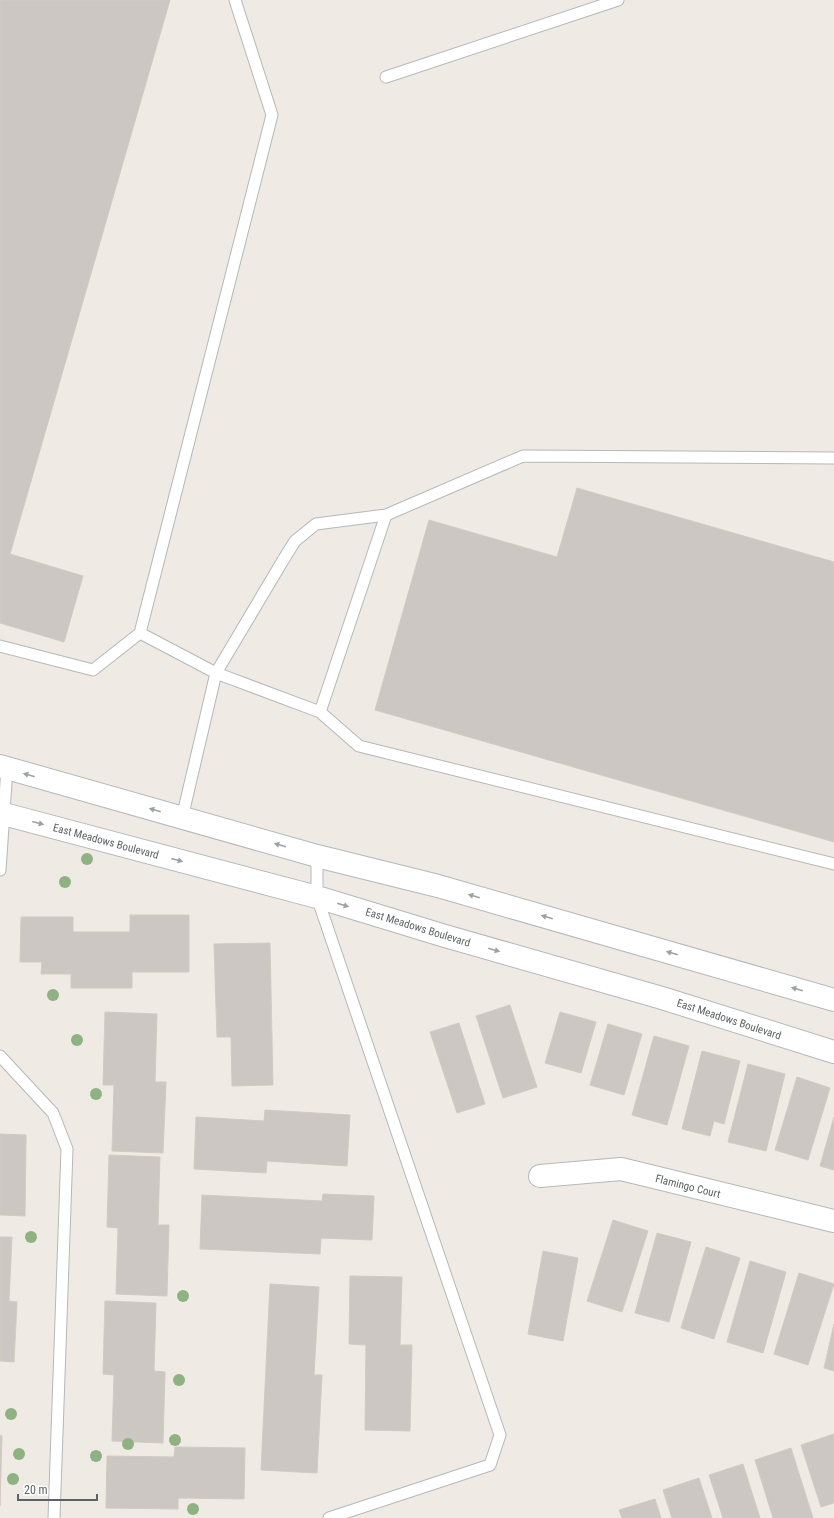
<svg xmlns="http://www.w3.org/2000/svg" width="834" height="1518" font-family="'Roboto Condensed',sans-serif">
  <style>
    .building { fill: #ccc7c3; stroke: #d3cac2 }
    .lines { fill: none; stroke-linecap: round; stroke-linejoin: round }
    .service-casing { stroke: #b4b8bb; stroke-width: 13 }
    .minor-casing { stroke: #b4b8bb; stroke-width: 24 }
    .tertiary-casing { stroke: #b4b8bb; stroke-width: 24 }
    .service { stroke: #fff; stroke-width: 11 }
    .minor { stroke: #fff; stroke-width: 22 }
    .tertiary { stroke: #fff; stroke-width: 22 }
    .tree { fill: #8fb283 }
    .oneway { fill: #9da1a3 }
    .labels { text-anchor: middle; stroke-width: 3; stroke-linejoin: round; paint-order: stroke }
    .street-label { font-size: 11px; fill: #5c6265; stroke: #fff }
  </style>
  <rect width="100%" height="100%" fill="#efeae4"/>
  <path class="building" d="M0,0h170l-160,554 73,22 -19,66 -64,-19z
    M577,488l257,74v280l-459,-132 54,-190 128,37z
    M130,915h59v57h-57v16h-61v-14h-30l1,-12h-22l1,-45h52v15h57z
    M270,943l3,142 -41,1 -1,-49h-14l-3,-93z
    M510,1005l27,82 -34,11 -27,-82z
    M105,1012l52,2 -2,68h11l-3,71 -51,-2 2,-66h-11z
    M560,1012l36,10 -15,51 -36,-10z
    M459,1023l26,81 -28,9 -27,-81z
    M608,1024l34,10 -18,61 -34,-10z
    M654,1036l35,10 -22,79 -35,-10z
    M702,1051l38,10 -16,63 -10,-3 -4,15 -28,-7z
    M748,1064l37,10 -19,77 -38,-9z
    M797,1077l33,11 -22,72 -33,-10z
    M265,1110l85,5 -3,51 -80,-5 -1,12 -72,-4 2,-52 68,4z
    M834,1117v53l-14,-4z
    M0,1134l26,1 -1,81 -25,-1z
    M109,1155l51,2 -2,68h11l-2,71 -51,-2 2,-66 -11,-1z
    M323,1194l51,2 -2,44 -51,-2 -1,16 -120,-5 2,-54 120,6z
    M613,1220l35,11 -26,81 -35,-11z
    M657,1233l34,9 -22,80 -34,-9z
    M0,1237h12l-3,64 8,1 -3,60 -14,-1z
    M706,1247l34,11 -26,81 -33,-11z
    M543,1251l35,7 -15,83 -35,-7z
    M750,1261l36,11 -23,81 -36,-11z
    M799,1273l35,11 -26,81 -34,-11z
    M350,1276l52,1 -2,68h12l-2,86 -45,-1 1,-85 -17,-1z
    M270,1284l49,3 -5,88h8l-5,98 -56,-3z
    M105,1301l51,2 -2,68 11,1 -2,71 -51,-2 2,-66 -11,-1z
    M834,1324v47l-10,-3z
    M834,1434v69l-13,4 -20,-62z
    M0,1435l2,1 -2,70z
    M175,1447l70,1 -1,51 -66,-1v11l-72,-1 1,-52 67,1z
    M791,1448l22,70h-40l-18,-58z
    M743,1464l17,54h-37l-14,-43z
    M699,1478l13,40h-40l-9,-28z
    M655,1499l6,19h-39l-3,-8z"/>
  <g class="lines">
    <defs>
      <path id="service" d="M386,77l232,-77
        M386,515l-70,9 -21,17 -13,21 -66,111 104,39 39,34 475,118
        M140,633l132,-518 -37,-115
        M0,646l93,24 47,-37 76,40 -34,145
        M320,712l66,-197 137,-59 311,2
        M317,856v41l183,538 -10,30 -161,53
        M0,870l7,-102
        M0,1056l53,57 14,36 -13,369"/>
      <path id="minor" d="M540,1176l81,-7 213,52"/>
      <path id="tertiary" d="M0,766l317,90 121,30 396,114
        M0,813l317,84 128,39 217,62 172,54"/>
    </defs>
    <use href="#service" class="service-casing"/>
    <use href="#minor" class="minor-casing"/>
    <use href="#tertiary" class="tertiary-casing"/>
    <use href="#service" class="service"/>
    <use href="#minor" class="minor"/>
    <use href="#tertiary" class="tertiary"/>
  </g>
  <g class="tree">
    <circle cx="87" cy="859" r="6"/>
    <circle cx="65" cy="882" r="6"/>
    <circle cx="53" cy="995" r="6"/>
    <circle cx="77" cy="1040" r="6"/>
    <circle cx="96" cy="1094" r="6"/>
    <circle cx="31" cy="1237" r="6"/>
    <circle cx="183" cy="1296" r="6"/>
    <circle cx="179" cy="1380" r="6"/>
    <circle cx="11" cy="1414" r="6"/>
    <circle cx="175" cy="1440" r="6"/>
    <circle cx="128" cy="1444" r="6"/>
    <circle cx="19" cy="1454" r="6"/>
    <circle cx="96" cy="1456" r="6"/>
    <circle cx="13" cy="1479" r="6"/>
    <circle cx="193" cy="1509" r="6"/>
  </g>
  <defs><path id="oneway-solid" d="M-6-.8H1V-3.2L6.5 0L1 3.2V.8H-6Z"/></defs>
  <g class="oneway">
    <use href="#oneway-solid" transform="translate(29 775) rotate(-164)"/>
    <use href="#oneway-solid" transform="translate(155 810) rotate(-164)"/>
    <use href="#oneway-solid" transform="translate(38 823) rotate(15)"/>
    <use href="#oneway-solid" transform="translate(280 845) rotate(-164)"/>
    <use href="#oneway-solid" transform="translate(177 860) rotate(15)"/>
    <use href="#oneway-solid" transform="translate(474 896) rotate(-164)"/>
    <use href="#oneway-solid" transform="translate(343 905) rotate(17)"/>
    <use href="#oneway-solid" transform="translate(547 917) rotate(-164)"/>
    <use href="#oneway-solid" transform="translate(494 950) rotate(16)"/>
    <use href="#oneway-solid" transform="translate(672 953) rotate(-164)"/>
    <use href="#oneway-solid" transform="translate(797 989) rotate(-164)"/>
  </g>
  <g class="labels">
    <g class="street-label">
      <text transform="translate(106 841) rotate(15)" y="4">East Meadows Boulevard</text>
      <text transform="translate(418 927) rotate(17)" y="4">East Meadows Boulevard</text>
      <text transform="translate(729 1019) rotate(18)" y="4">East Meadows Boulevard</text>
      <text transform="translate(688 1186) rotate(14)" y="4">Flamingo Court</text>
    </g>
  </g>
  <path d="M18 1494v6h79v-6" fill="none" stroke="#5c6265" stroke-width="2"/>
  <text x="24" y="1494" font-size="12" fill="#5c6265" stroke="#ffffff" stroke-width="3" paint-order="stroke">20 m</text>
</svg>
